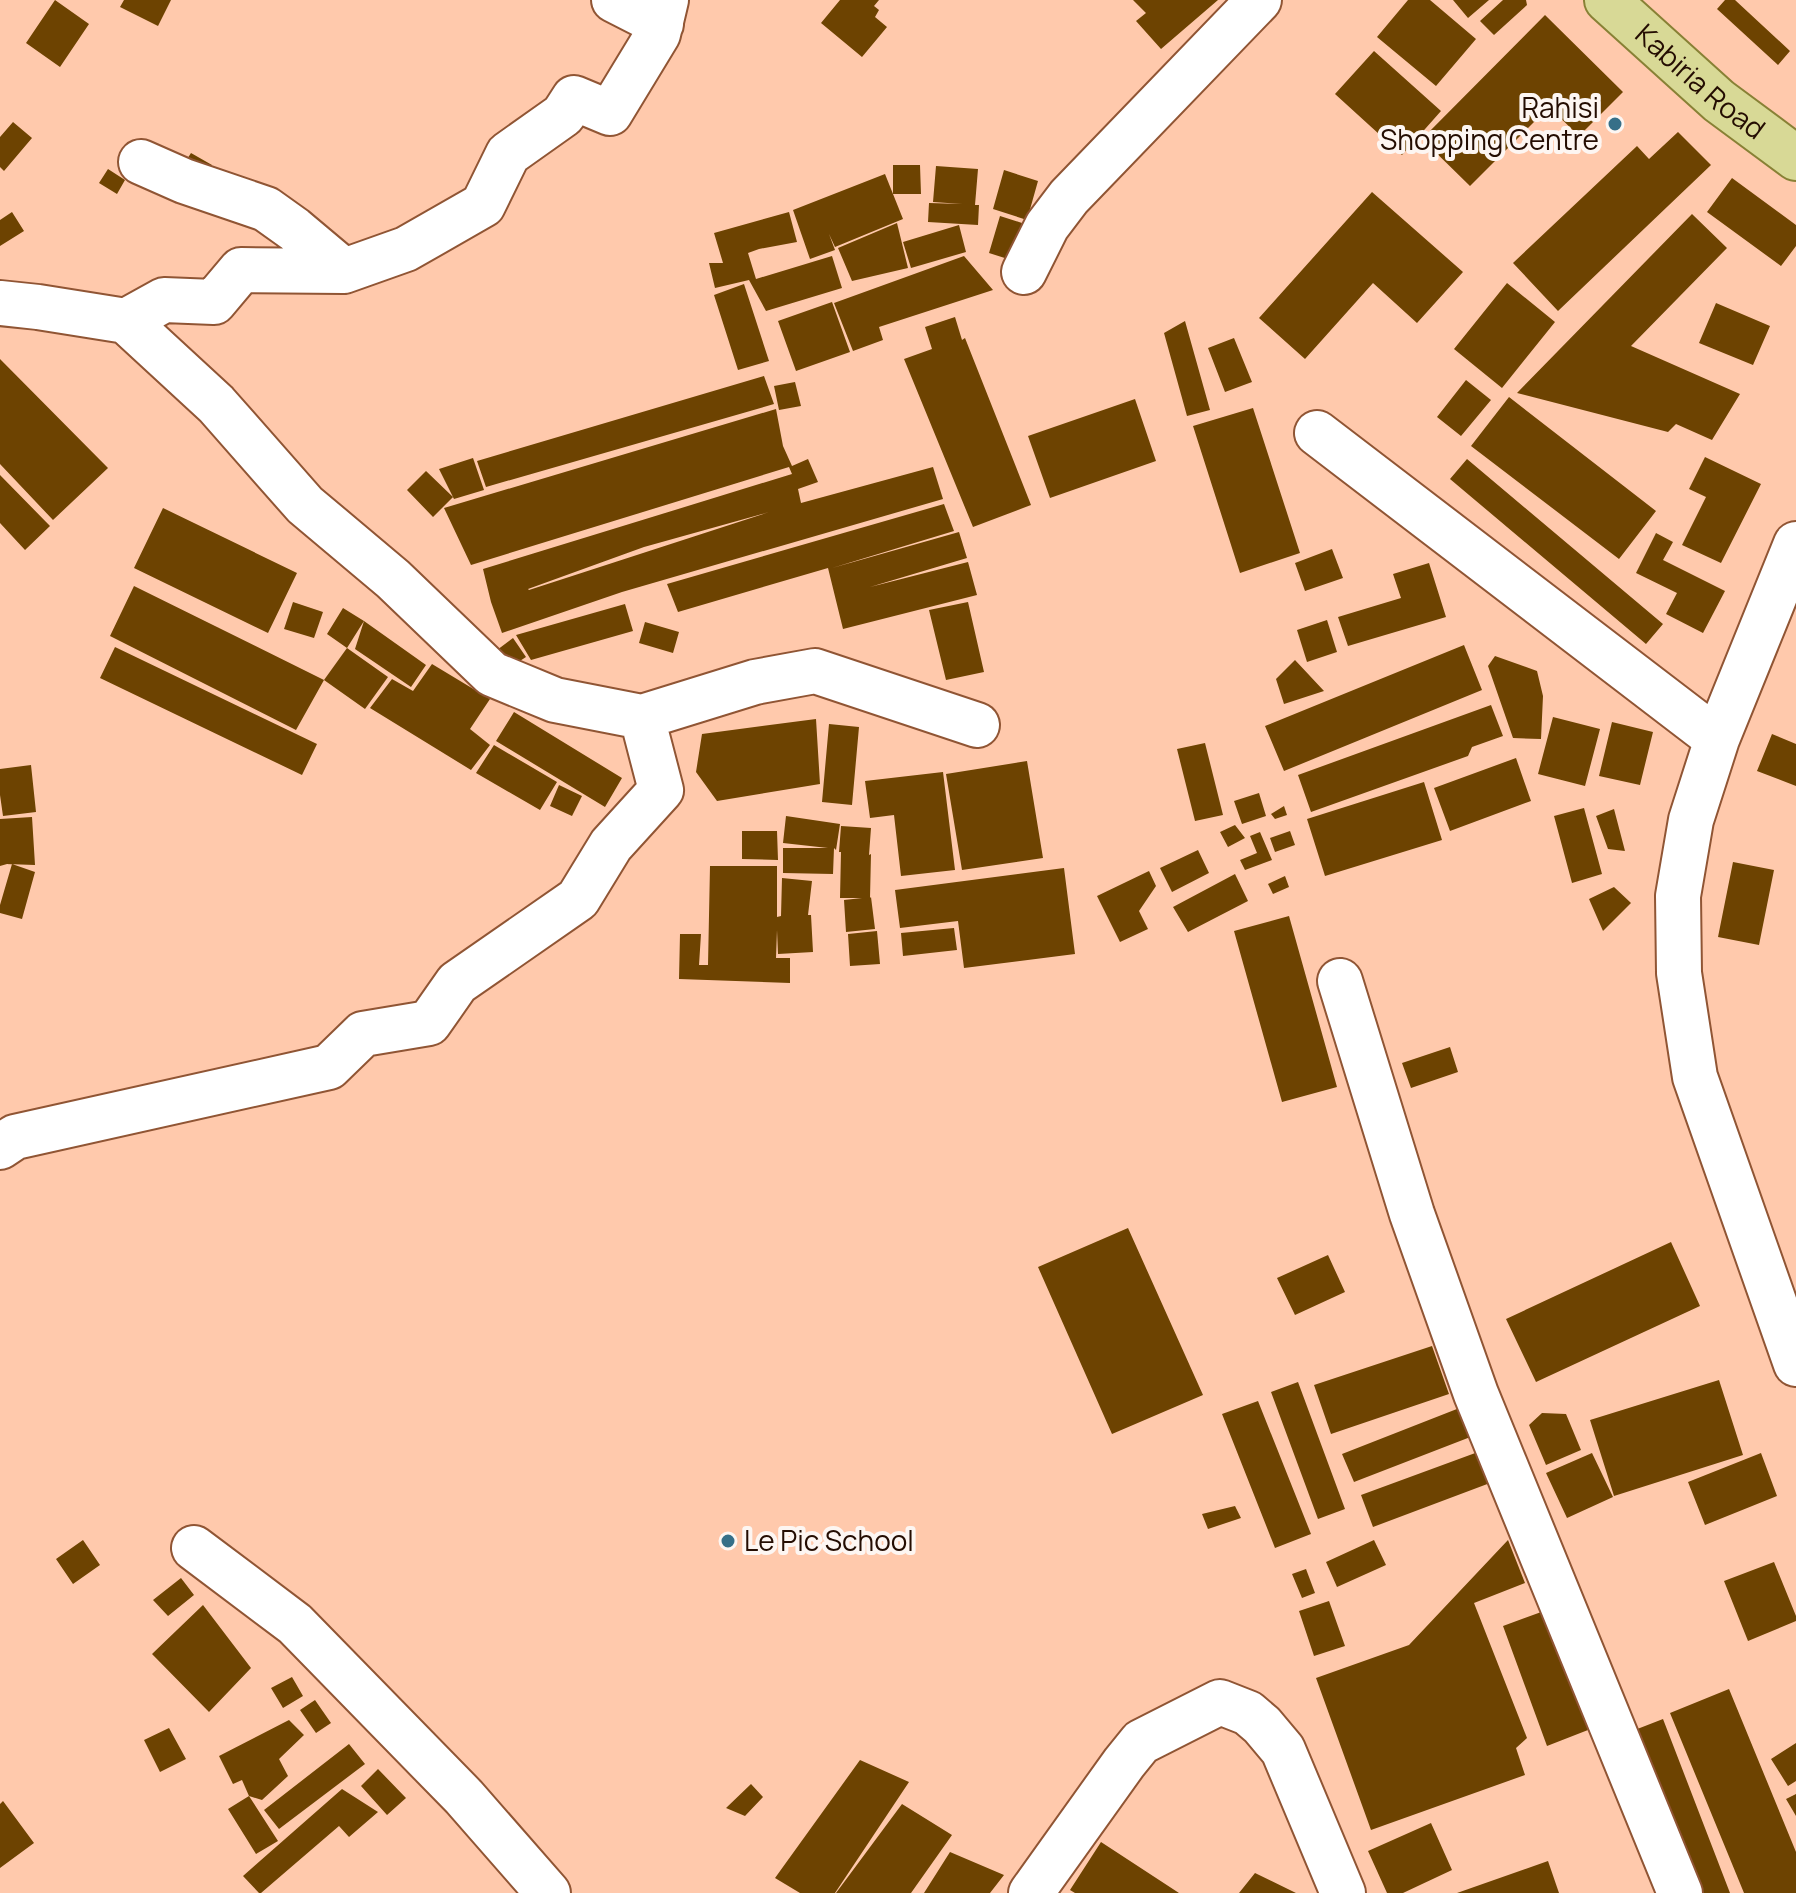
<svg xmlns="http://www.w3.org/2000/svg" width="1796" height="1893" font-family="Manrope,sans-serif">
  <style>
    .building { fill: #6d4301; fill-rule: evenodd }
    .lines { fill: none; stroke-linecap: round; stroke-linejoin: round }
    .minor-casing { stroke: #905534; stroke-width: 48 }
    .major-casing { stroke: #888135; stroke-width: 48 }
    .minor { stroke: #fff; stroke-width: 44 }
    .major { stroke: #d8d996; stroke-width: 44 }
    .poi-dot { fill: #366f88; stroke: #fdf6f2; stroke-width: 3 }
    .labels { text-anchor: middle; stroke-width: 8; stroke-linejoin: round; paint-order: stroke }
    .street-label { font-size: 28px; fill: #240d02; stroke: #fdf6f2 }
    .poi-label { font-size: 28px; fill: #240d02; stroke: #fdf6f2; text-anchor: end }
  </style>
  <rect width="100%" height="100%" fill="#ffc9ac"/>
  <path class="building" d="M55,0l34,24 -29,43 -34,-24z
    M124,0h47l-13,26 -38,-19z
    M840,0h39l-5,6 5,4 -4,7 12,10 -25,30 -41,-34z
    M1133,0h85l-57,49 -25,-28 10,-8z
    M1408,0h22l46,39 -40,47 -59,-49z
    M1453,0h36l-21,18z
    M1503,0h23l1,5 -33,30 -14,-14z
    M1725,0h10l55,51 -12,14 -61,-56z
    M1545,15l78,77 -44,44 -30,-29 -79,79 -48,-47z
    M1374,51l67,60 -39,44 -67,-61z
    M13,122l19,16 -28,33 -4,-4v-30z
    M1678,132l33,33 -153,146 -45,-48 124,-117 12,13z
    M191,153l21,12 -6,12 -22,-13z
    M893,165h27l1,29h-28z
    M936,166l42,3 -3,36h4l-1,20 -50,-3 1,-19 33,1 -29,-2z
    M108,169l17,11 -8,14 -18,-11z
    M1004,170l34,11 -11,39 -34,-11z
    M885,174l18,45 -68,28 -6,-13 6,16 -25,9 -17,-49z
    M1732,178l64,47v21l-15,20 -74,-54z
    M1372,192l91,80 -46,51 -44,-40 -68,76 -46,-41z
    M12,212l12,19 -24,15v-26z
    M789,212l8,30 -38,7 -11,4 8,26 76,-23 10,32 -76,23 -17,-31 -34,8 -6,-25h14l-9,-30z
    M1692,214l35,34 -96,98 109,48 -28,46 -36,-16 -8,8 -151,-39z
    M1000,216l22,7 -11,37 -22,-7z
    M897,223l11,45 -56,13 -14,-33z
    M959,225l7,27 -55,16 -8,-26z
    M964,256l29,34 -114,37 4,13 -30,11 -19,-48z
    M1507,283l48,39 -53,66 -48,-39z
    M744,284l25,77 -31,9 -24,-75z
    M832,302l18,50 -54,19 -18,-50z
    M1716,303l54,23 -17,39 -54,-22z
    M955,317l7,23 3,-2 66,167 -58,22 -69,-168 28,-10 -7,-22z
    M1185,321l25,89 -23,6 -23,-83z
    M1234,338l18,44 -27,10 -17,-44z
    M0,359l108,109 -55,52 -53,-56z
    M764,376l10,28 -288,83 -9,-26z
    M1466,380l25,20 -30,36 -24,-19z
    M795,382l6,24 -22,4 -5,-24z
    M1509,397l147,114 -37,48 -148,-113z
    M1135,399l21,62 -106,37 -22,-62z
    M1253,408l47,145 -60,20 -47,-147z
    M776,409l7,37 9,20 16,-7 10,23 -20,7 3,14 132,-36 10,32 -321,93 -120,41 -11,-31 -8,-33 309,-95 -3,-7 -318,98 -27,-57zM769,512l-240,78 -1,-1 116,-42z
    M1705,457l56,27 -40,79 -39,-18 24,-48 -17,-8z
    M473,458l11,32 -30,9 -15,-30z
    M1467,459l196,165 -17,20 -196,-165z
    M426,471l27,26 -20,20 -26,-27z
    M0,475l50,51 -25,24 -25,-27z
    M944,504l10,27 -122,37 127,-36 8,26 -97,29 98,-25 9,33 -134,34 -15,-61 -150,44 -11,-28z
    M163,508l134,65 -29,60 -134,-65z
    M1656,533l17,9 -10,18 62,31 -22,42 -37,-19 11,-21 -41,-20z
    M1332,549l11,29 -38,13 -10,-28z
    M1429,563l17,54 -98,29 -10,-29 63,-19 -8,-24z
    M134,586l190,94 23,-32 41,29 -23,32 -41,-29 -28,50 -186,-94z
    M293,602l30,10 -9,26 -30,-9z
    M968,602l16,70 -38,8 -17,-70z
    M625,604l8,27 -102,29 -15,-25z
    M343,608l21,13 62,44 -15,22 -56,-38 9,-28 -17,27 -20,-14z
    M1327,620l10,32 -30,10 -10,-32z
    M645,622l34,10 -6,21 -34,-10z
    M513,638l13,19 -17,11 -12,-18z
    M1464,645l18,45 -198,81 -19,-45z
    M115,647l202,97 -15,31 -202,-97z
    M1495,656l42,15 6,25 -2,43 -28,-1 -25,-72z
    M1295,660l29,31 -40,13 -8,-25z
    M432,664l58,35 -20,30 20,16 -19,25 -101,-62 22,-29 21,12z
    M1491,705l12,31 -31,11 -4,9 -157,56 -13,-37z
    M514,712l108,66 -17,29 -109,-66z
    M1553,717l47,12 -15,57 -47,-12z
    M816,719l4,65 -103,17 -21,-29 6,-38z
    M1612,722l41,10 -13,53 -41,-9z
    M829,724l30,3 -7,78 -30,-3z
    M1772,734l24,10v42l-39,-15z
    M1205,743l18,72 -28,6 -18,-72z
    M494,745l63,37 -17,28 -64,-37z
    M1516,758l15,43 -81,30 -16,-43z
    M1027,761l16,97 -81,12 -16,-96z
    M31,765l5,47 -33,4 -3,-21v-26z
    M943,772l12,98 -54,6 -7,-61 -24,3 -5,-37z
    M1424,782l18,58 -117,36 -18,-57z
    M559,785l23,11 -10,20 -22,-10z
    M1259,793l7,23 -24,8 -8,-23z
    M1284,806l3,9 -12,4 -4,-5z
    M1584,808l18,66 -30,9 -18,-67z
    M1614,809l11,42 -17,-2 -12,-33z
    M786,816l54,8 -4,26 -2,-2 -1,26 -50,-1v-25h45l-45,-5z
    M32,817l3,48 -28,-1 -7,2v-47z
    M1235,825l10,13 -17,9 -8,-15z
    M841,826l30,2 -2,27 2,-1 -1,44 1,-1 4,32 -29,3 -2,-32 18,-2h-22l1,-46h-2z
    M742,831h35l1,29 -36,-1z
    M1290,831l5,14 -20,7 -5,-14z
    M1260,832l12,28 -27,10 -5,-10 17,-7 -7,-17z
    M1198,850l11,23 -37,19 -12,-24z
    M1733,862l41,8 -15,75 -41,-8z
    M12,864l23,8 -13,47 -22,-6v-8z
    M710,866h67v51l4,-1 1,-38 30,3 -4,34h3l2,37 -35,2 -1,-24 -1,28h14v25l-111,-4 1,-45h21l-2,31h9z
    M1064,868l11,86 -111,14 -6,-47 -58,7 -5,-38z
    M1149,871l7,15 -17,25 9,18 -28,13 -23,-46z
    M1235,874l13,27 -60,31 -15,-25z
    M1285,876l4,11 -16,7 -5,-10z
    M1614,887l17,16 -28,28 -14,-32z
    M1289,916l48,171 -55,15 -48,-171z
    M954,928l3,22 -54,6 -2,-23z
    M877,931l3,33 -30,2 -2,-32z
    M1450,1047l8,25 -47,16 -9,-25z
    M1128,1228l75,167 -91,39 -74,-167z
    M1671,1242l29,64 -164,76 -30,-63z
    M1328,1255l17,37 -50,23 -18,-37z
    M1432,1346l17,48 -118,40 -17,-49z
    M1719,1380l24,75 -129,41 -24,-76z
    M1298,1382l47,127 -27,10 -47,-127z
    M1258,1401l53,133 -36,14 -53,-134z
    M1462,1407l11,29 -119,46 -12,-28z
    M1542,1413l24,1 15,36 -35,15 -17,-40z
    M1478,1452l12,31 -117,44 -12,-32z
    M1592,1453l21,44 -46,21 -21,-45z
    M1761,1453l16,43 -72,29 -17,-43z
    M1235,1506l6,12 -33,11 -6,-15z
    M83,1540l17,25 -27,19 -17,-25z
    M1374,1540l12,25 -49,22 -11,-25z
    M1508,1540l17,43 -51,20 53,135 -11,10 9,27 -154,55 -55,-152 93,-33z
    M1774,1562l22,54v5l-48,20 -24,-60z
    M1306,1569l9,24 -13,5 -10,-24z
    M181,1578l13,17 -26,21 -15,-16z
    M1329,1601l16,45 -31,10 -15,-45z
    M203,1605l48,63 -42,44 -57,-58z
    M1544,1611l44,119 -41,16 -44,-120z
    M292,1677l11,19 -20,12 -12,-20z
    M1729,1689l67,163v41h-52l-74,-180z
    M315,1700l16,23 -15,10 -16,-23z
    M1663,1719l67,174h-41l-62,-160z
    M289,1720l15,15 -25,24 9,17 -26,24 -13,-4 -7,-16 -9,4 -14,-28z
    M169,1728l17,31 -26,13 -16,-32z
    M1796,1743v38l-8,5 -17,-27z
    M349,1744l16,20 -86,65 -15,-19z
    M860,1760l49,22 -74,111h-35l-25,-15z
    M378,1769l28,29 -19,17 -26,-29z
    M751,1784l12,13 -18,19 -19,-8z
    M342,1789l36,23 -29,25 -10,-11 -78,67h-2l-16,-17z
    M1796,1794v22l-10,-17z
    M249,1796l29,45 -22,13 -28,-45z
    M3,1801l31,42 -34,25v-64z
    M902,1804l50,31 -41,58h-75z
    M1431,1823l21,47 -49,23h-16l-19,-42z
    M1101,1842l78,51h-104l-5,-3z
    M950,1852l54,23 -14,18h-66z
    M1548,1861l11,32h-102z
    M1255,1873l41,20h-57z"/>
  <g class="lines">
    <defs>
      <path id="minor" d="M614,0l47,24
        M141,162l43,19 82,28 28,20 50,42
        M1024,272l23,-46 22,-29 190,-197
        M0,303l38,4 88,14 90,83 89,101 88,74 99,95 63,26 87,17 113,-35 60,-11 162,54
        M126,321l38,-21 50,2 27,-32 103,1 62,-22 77,-44 25,-51 55,-39 11,-17 36,15 48,-79 8,-34
        M1317,433l400,306
        M1796,544l-79,195 -26,81 -13,76 1,77 16,104 101,287
        M1340,981l72,233 64,180 204,499
        M0,1147l15,-10 314,-70 34,-33 66,-11 28,-40 121,-84 33,-54 50,-55 -19,-73
        M194,1548l101,76 169,173 84,96
        M1031,1893l93,-130 17,-21 79,-40 28,11 14,12 21,25 60,143"/>
      <g id="major">
        <path id="s1" d="M1607,0l112,101 77,57"/>
      </g>
    </defs>
    <use href="#minor" class="minor-casing"/>
    <use href="#major" class="major-casing"/>
    <use href="#minor" class="minor"/>
    <use href="#major" class="major"/>
  </g>
  <g class="poi-dot">
    <circle cx="1615" cy="124" r="8"/>
    <circle cx="728" cy="1541" r="8"/>
  </g>
  <g class="labels">
    <g class="street-label">
      <text dy="10" stroke="none"><textPath href="#s1" startOffset="124">Kabiria Road</textPath></text>
    </g>
    <g class="poi-label">
      <text x="1599" y="118">Rahisi<tspan x="1599" dy="32">Shopping Centre</tspan></text>
      <text x="744" y="1551" text-anchor="start">Le Pic School</text>
    </g>
  </g>
</svg>
